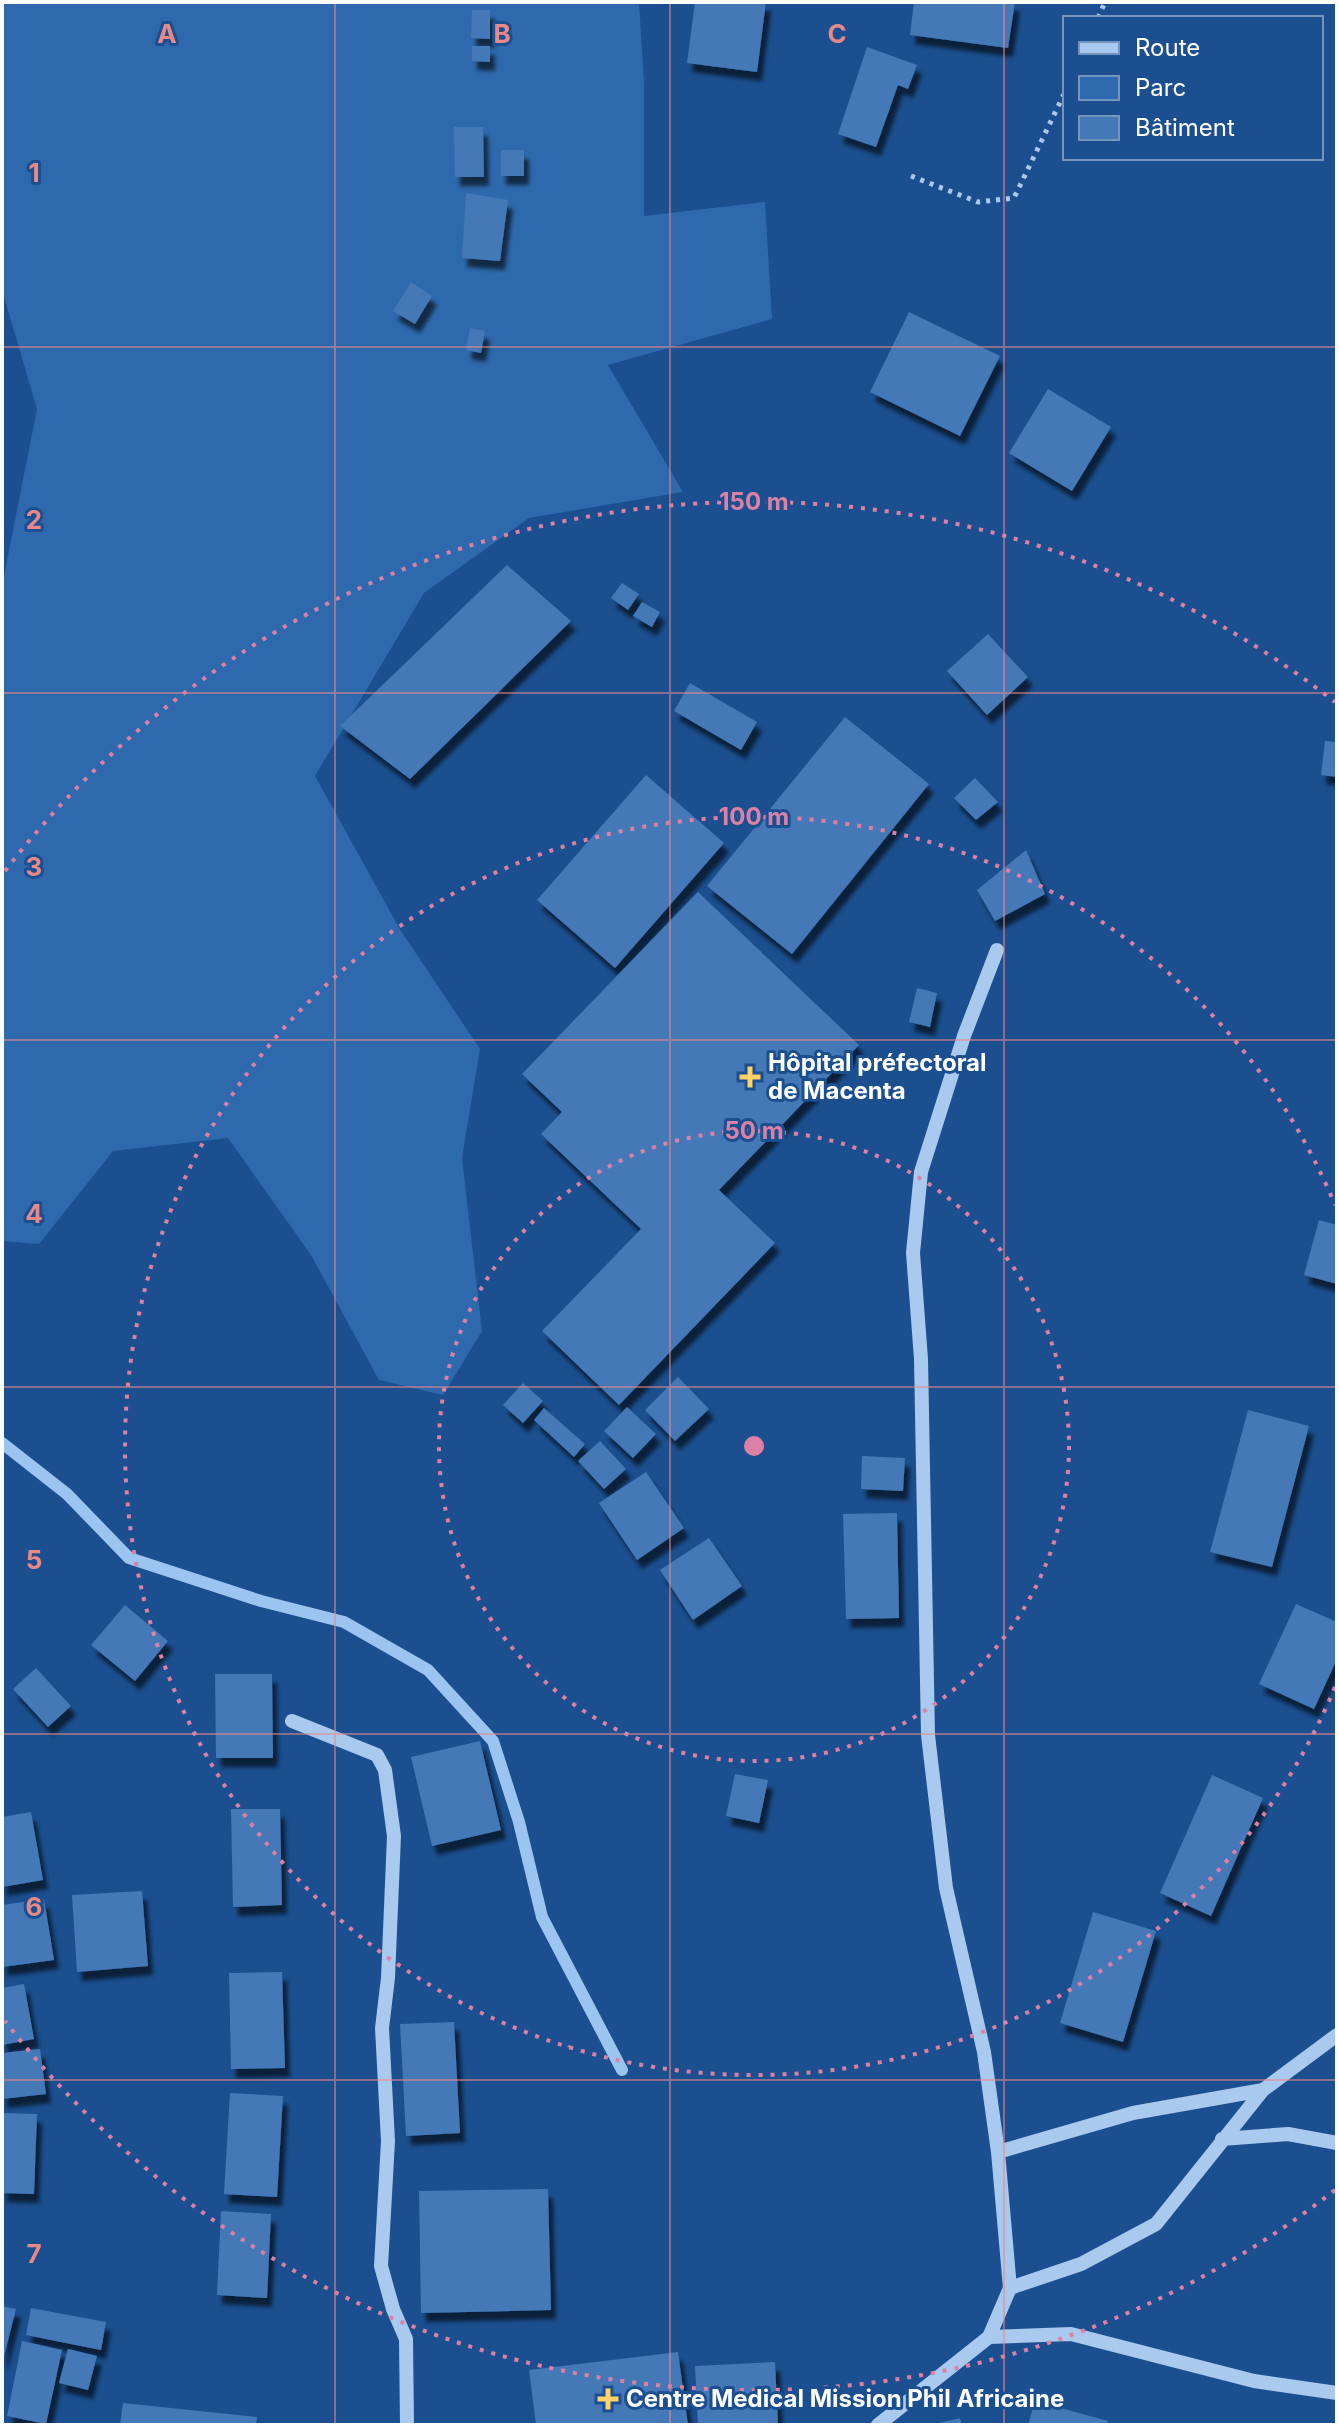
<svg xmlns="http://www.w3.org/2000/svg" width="1339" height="2427" font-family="Inter,sans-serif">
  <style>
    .green { fill: #2e69ad }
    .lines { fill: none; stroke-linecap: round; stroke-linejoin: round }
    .stream { stroke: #9cc4f0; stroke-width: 12 }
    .building { fill: #4478b7; filter: url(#shadow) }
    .path { stroke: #a9c9ee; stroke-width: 5; stroke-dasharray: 4 6; stroke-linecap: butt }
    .minor { stroke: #a9c9ee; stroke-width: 14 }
    .grid { fill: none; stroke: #e88989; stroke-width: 2; stroke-opacity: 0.55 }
    .ring { fill: none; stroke: #dd80a5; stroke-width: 4; stroke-dasharray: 4 8 }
    .poi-dot { fill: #ffd166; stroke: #1b4f8f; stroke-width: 3 }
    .labels { text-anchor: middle; stroke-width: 6; stroke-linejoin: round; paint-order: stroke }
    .poi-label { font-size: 24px; font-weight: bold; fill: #fff; stroke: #1b4f8f; text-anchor: start }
    .grid-label { font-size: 26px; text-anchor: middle; font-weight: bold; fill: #e88989; stroke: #1b4f8f; stroke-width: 6; stroke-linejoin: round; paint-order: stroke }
    .centre { fill: #dd80a5; stroke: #1b4f8f; stroke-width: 4 }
    .ring-label { font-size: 24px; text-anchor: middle; font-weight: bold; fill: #dd80a5; stroke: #1b4f8f; stroke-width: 6; stroke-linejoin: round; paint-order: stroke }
  </style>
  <defs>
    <filter id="shadow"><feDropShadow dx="5" dy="9" stdDeviation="2" flood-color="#0009"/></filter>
  </defs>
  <rect width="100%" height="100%" fill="#1b4f8f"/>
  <path class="green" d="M2,2h637l5,80v134l121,-14 7,117 -164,46 75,127 -154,26 -105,75 -109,183 86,155 79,118 -18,109 20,173 -39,64 -64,-15 -68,-125 -83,-117 -115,13 -74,93 -37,-3v-655l35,-177 -35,-119z"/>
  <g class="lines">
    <path class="stream" d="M2,1443l65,51 62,64 132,43 83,21 84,48 65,71 26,81 23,95 80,153"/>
  </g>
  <path class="building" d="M695,2h71l-9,70 -70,-9z
    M914,2h101l-7,46 -98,-13z
    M472,10h18v29l-19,-1z
    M472,46h18v16l-18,-1z
    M867,47l50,18 -9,24 -10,-4 -22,62 -38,-13z
    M454,127h29l1,50h-29z
    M501,150h23v26h-23z
    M466,193l42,7 -8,61 -38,-3z
    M411,282l21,14 -17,28 -22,-13z
    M909,312l91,44 -40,80 -90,-44z
    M470,328l15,3 -4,22 -15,-3z
    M1048,389l63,38 -39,64 -63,-38z
    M507,565l64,56 -161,158 -70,-53z
    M622,583l17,11 -11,16 -17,-12z
    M642,602l18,10 -8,15 -19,-11z
    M988,634l40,43 -41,38 -40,-44z
    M690,683l67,39 -16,28 -67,-39z
    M845,717l84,67 -137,170 -85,-68z
    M1325,741l12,1v35l-16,-2z
    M646,775l78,68 -109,125 -78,-68z
    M975,778l23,24 -22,18 -22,-22z
    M1026,850l19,44 -50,27 -18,-31z
    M698,892l161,153 -140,145 56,53 -156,162 -77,-74 99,-102 -100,-95 21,-22 -40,-38z
    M917,988l20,5 -7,34 -21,-5z
    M1319,1220l18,5v59l-33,-9z
    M678,1377l31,32 -34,32 -30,-31z
    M523,1383l20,18 -20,22 -20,-18z
    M627,1407l29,27 -23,24 -29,-27z
    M544,1408l41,36 -11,13 -40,-37z
    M1248,1410l61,16 -37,141 -62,-15z
    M600,1441l26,28 -22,20 -26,-28z
    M862,1456l43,2 -2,33 -42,-2z
    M646,1472l38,56 -47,32 -38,-57z
    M897,1513l2,105 -53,1 -3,-105z
    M709,1538l33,48 -49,34 -33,-50z
    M1296,1604l41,18v37l-23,50 -55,-25z
    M125,1605l43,36 -33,40 -44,-36z
    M36,1668l35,38 -23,21 -35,-38z
    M215,1674h57l1,84h-57z
    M480,1741l21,89 -69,16 -21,-89z
    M735,1774l33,6 -9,43 -33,-7z
    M1212,1775l51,23 -52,118 -51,-23z
    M231,1809h49l2,96 -49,2z
    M31,1812l12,68 -41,7v-70z
    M142,1891l6,75 -71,6 -5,-77z
    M44,1899l10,61 -52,7v-62z
    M1093,1912l63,19 -33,111 -63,-19z
    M282,1972l3,96 -54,1 -2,-96z
    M24,1984l10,55 -32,6v-57z
    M454,2022l6,111 -54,3 -6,-112z
    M40,2049l6,45 -44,5v-46z
    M230,2093l53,3 -6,101 -53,-3z
    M2,2113l35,1 -3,80 -32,-1z
    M548,2189l3,121 -130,3 -2,-122z
    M221,2211l50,3 -4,84 -50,-3z
    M2,2306l14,3 -13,51h-1z
    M31,2308l75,14 -5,28 -75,-15z
    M22,2341l40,9 -16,74 -39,-8z
    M68,2349l29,7 -9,34 -29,-7z
    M678,2352l10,73h-152l-7,-55z
    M775,2362l3,63h-80l-3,-59z
    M1035,2401l73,20 -1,4h-79z
    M123,2403l134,14 -1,8h-136z
    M960,2418l2,7h-27v-1z"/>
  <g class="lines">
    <path class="path" d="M1098,18l7,-16
      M911,176l67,26 36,-4 51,-106"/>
    <path class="minor" d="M292,1721l85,34 8,15 9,66 -6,142 -6,50 6,113 -7,125 12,43 13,30 1,86
      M1222,2139l66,-5 49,9
      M998,2152l135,-39 130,-23
      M1010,2288l71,-24 75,-40 107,-134 74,-55
      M989,2337l82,-3 183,47 83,12
      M878,2425l111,-88 21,-49 -12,-136 -14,-100 -38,-164 -18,-153 -7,-376 -8,-106 8,-81 43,-136 33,-86"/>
  </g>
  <path class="grid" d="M335,2v2423M670,2v2423M1004,2v2423M2,347h1335M2,693h1335M2,1040h1335M2,1387h1335M2,1734h1335M2,2080h1335"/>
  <g class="ring">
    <circle cx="754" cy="1446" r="315"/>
    <path d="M1335 1687A629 629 0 1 1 1335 1205"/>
    <path d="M1335 2190A944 944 0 0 1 5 2021M5 871A944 944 0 0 1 1335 702"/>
  </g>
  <g class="poi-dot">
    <path d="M746 1065h8v8h8v8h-8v8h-8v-8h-8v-8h8z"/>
    <path d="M604 2387h8v8h8v8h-8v8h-8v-8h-8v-8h8z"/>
  </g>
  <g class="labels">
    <g class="poi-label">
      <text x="768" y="1071">Hôpital préfectoral<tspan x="768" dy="28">de Macenta</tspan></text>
      <text x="626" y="2407">Centre Medical Mission Phil Africaine</text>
    </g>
  </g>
  <g class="grid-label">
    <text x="167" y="43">A</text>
    <text x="502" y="43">B</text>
    <text x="837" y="43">C</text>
    <text x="34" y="182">1</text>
    <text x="34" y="529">2</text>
    <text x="34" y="876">3</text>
    <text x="34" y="1223">4</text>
    <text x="34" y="1569">5</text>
    <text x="34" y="1916">6</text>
    <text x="34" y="2263">7</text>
  </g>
  <circle cx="754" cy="1446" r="12" class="centre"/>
  <g class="ring-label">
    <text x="754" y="510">150 m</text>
    <text x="754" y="825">100 m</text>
    <text x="754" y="1139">50 m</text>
  </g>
  <rect width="1339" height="2427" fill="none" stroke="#ffffff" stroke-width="8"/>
  <rect x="1063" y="16" width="260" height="144" fill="#1b4f8f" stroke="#7695bc" stroke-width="2"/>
  <rect x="1079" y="42" width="40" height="12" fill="#a9c9ee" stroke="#7695bc" stroke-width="2"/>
  <text x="1135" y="56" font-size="24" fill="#ffffff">Route</text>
  <rect x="1079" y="76" width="40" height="24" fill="#2e69ad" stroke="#7695bc" stroke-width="2"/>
  <text x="1135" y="96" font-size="24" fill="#ffffff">Parc</text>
  <rect x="1079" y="116" width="40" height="24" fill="#4478b7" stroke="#7695bc" stroke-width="2"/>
  <text x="1135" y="136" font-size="24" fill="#ffffff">Bâtiment</text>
</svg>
